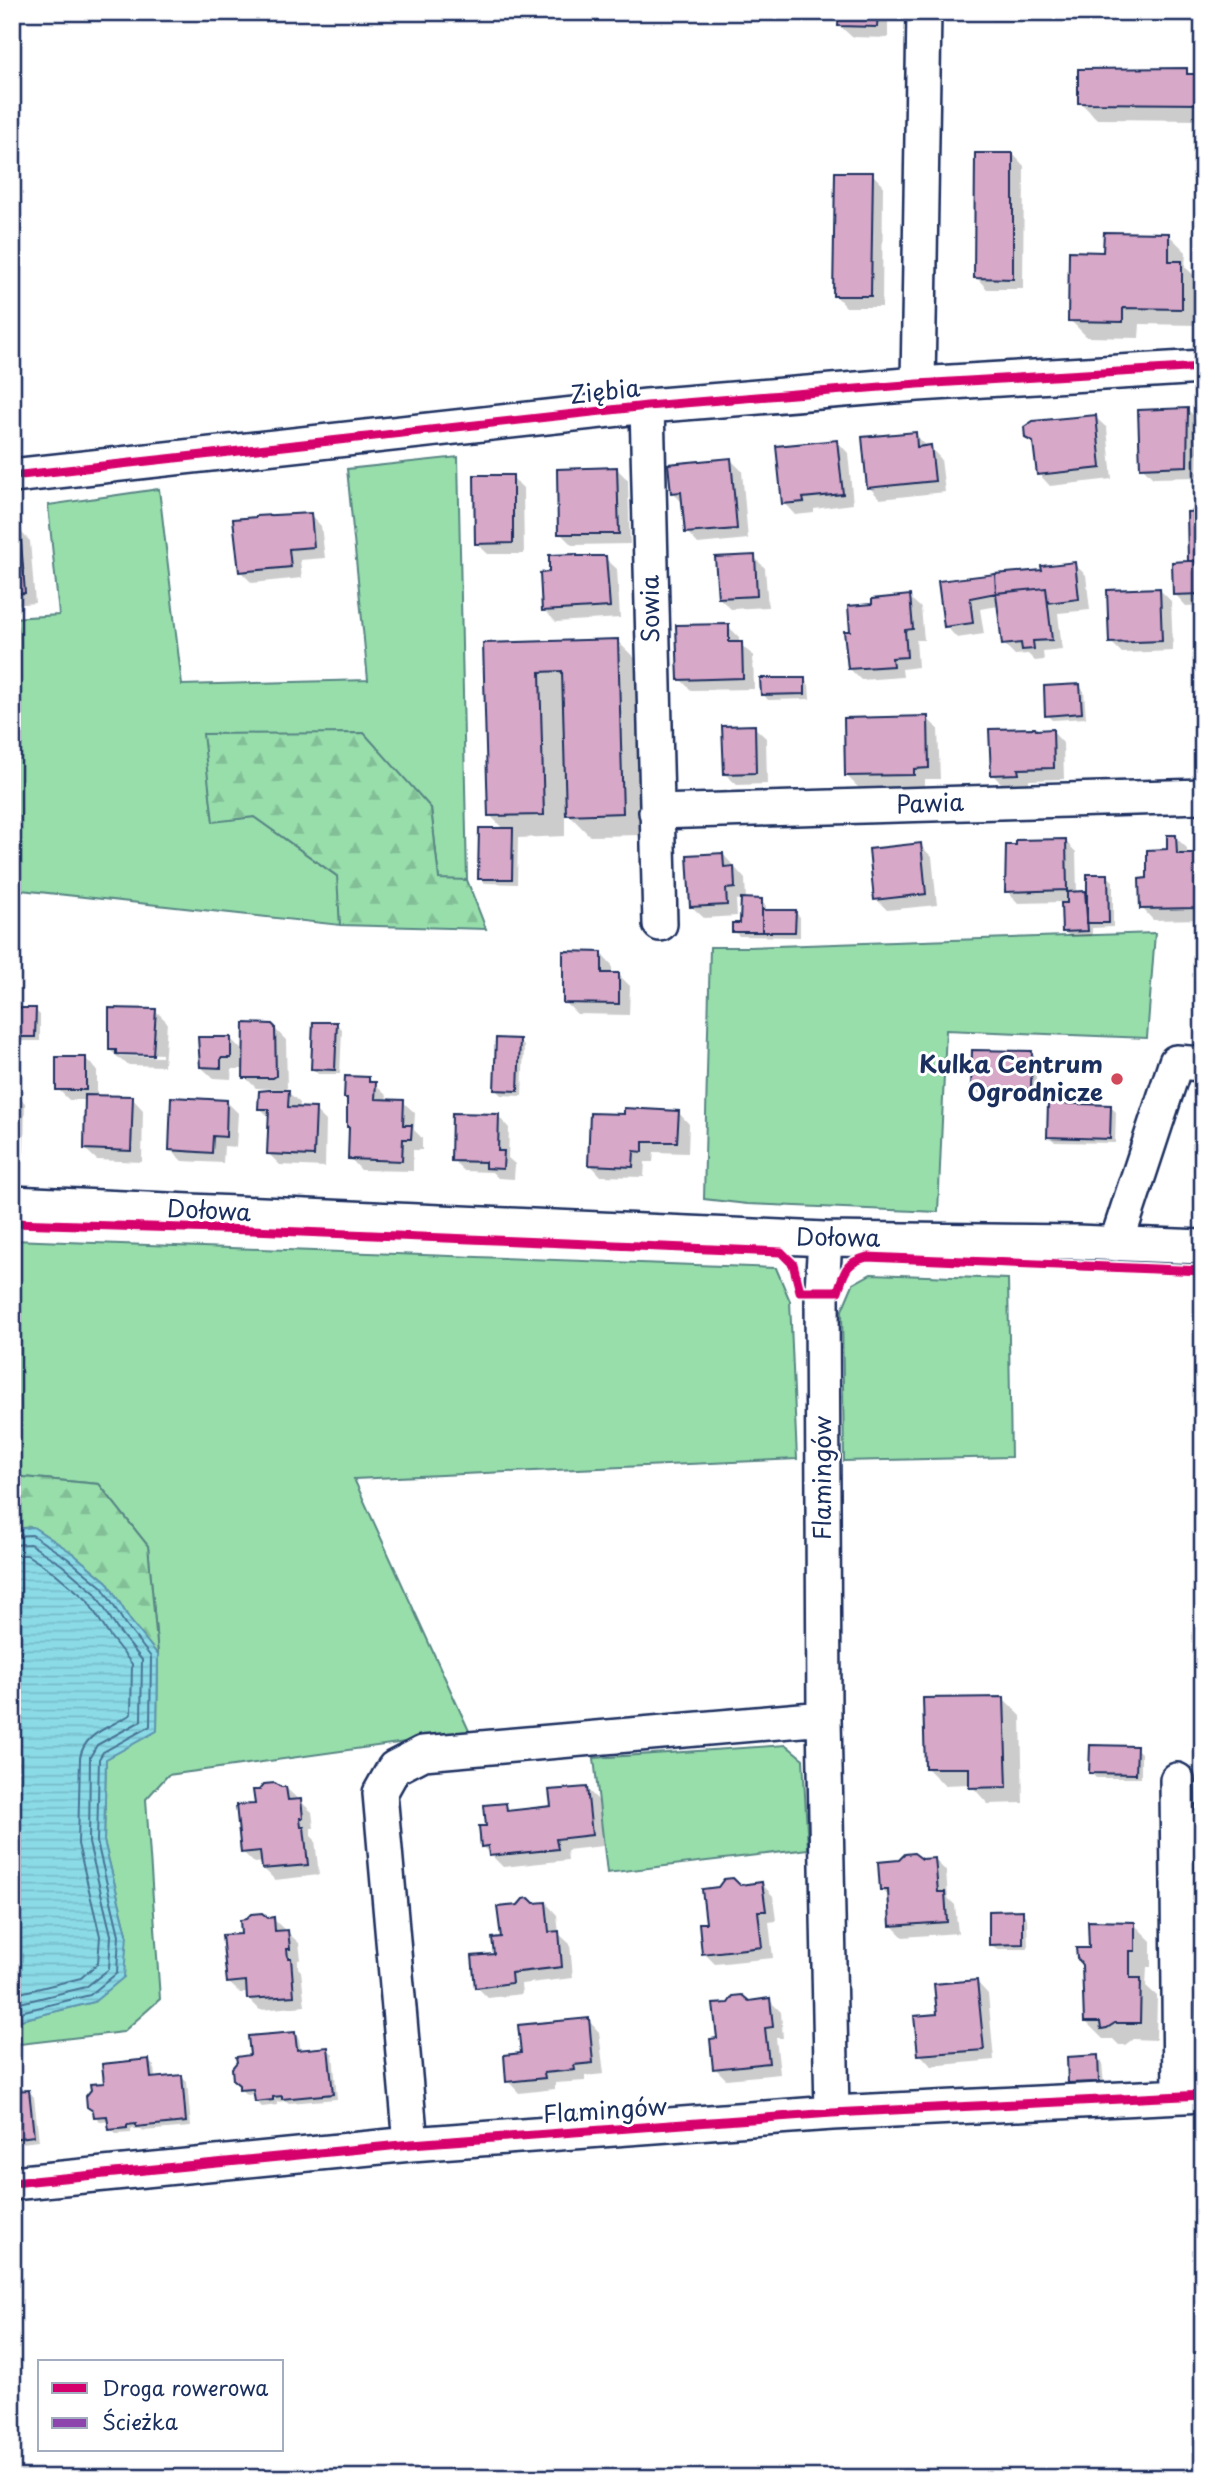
<svg xmlns="http://www.w3.org/2000/svg" width="1215" height="2490" font-family="'Playpen Sans',sans-serif">
  <style>
    .green { fill: #97deab; stroke: #598684; stroke-width: 2 }
    .forest { fill: url(#forest-firs); stroke: #598684; stroke-width: 2 }
    .water { fill: url(#water-rules); stroke: #5e96b0; stroke-width: 2 }
    .shadow { fill: #0003; fill-rule: evenodd }
    .lines { fill: none; stroke-linecap: round; stroke-linejoin: round }
    .shore { stroke: #487495; stroke-width: 2 }
    .building { fill: #d7a8c8; stroke: #1b2f5e; stroke-width: 2 }
    .minor-casing { stroke: #1b2f5e; stroke-width: 38 }
    .minor { stroke: #fff; stroke-width: 33 }
    .quiet { stroke: #8e44ad; stroke-width: 7; stroke-dasharray: 14 7; stroke-linecap: butt }
    .cycleway-casing { stroke: #fff; stroke-width: 13 }
    .cycleway { stroke: #d6006c; stroke-width: 9 }
    .poi-dot { fill: #d1495b; stroke: #fff; stroke-width: 2.5 }
    .labels { text-anchor: middle; stroke-width: 6; stroke-linejoin: round; paint-order: stroke }
    .street-label { font-size: 24px; fill: #1b2f5e; stroke: #fff }
    .poi-label { font-size: 24px; font-weight: bold; fill: #1b2f5e; stroke: #fff; text-anchor: end }
  </style>
  <defs>
    <pattern id="forest-firs" width="22" height="20" patternUnits="userSpaceOnUse" patternTransform="scale(1.75)"><rect width="22" height="20" fill="#97deab"/><path d="M5 1l3.5 6h-7zM16 11l3.5 6h-7z" fill="#82bf96"/></pattern>
    <pattern id="water-rules" width="6" height="5" patternUnits="userSpaceOnUse" patternTransform="scale(1.75)"><rect width="6" height="5" fill="#8bdbe7"/><path d="M0 2.5h6" fill="none" stroke="#77bcc9"/></pattern>
  </defs>
  <rect width="100%" height="100%" fill="#fff"/>
  <filter id="ink" filterUnits="userSpaceOnUse"><feTurbulence type="fractalNoise" baseFrequency=".0143" numOctaves="2"/><feDisplacementMap in="SourceGraphic" scale="14" xChannelSelector="R" yChannelSelector="G"/><feConvolveMatrix kernelMatrix="1 2 1 2 8 2 1 2 1" color-interpolation-filters="sRGB"/></filter>
  <g filter="url(#ink)">
    <path class="green" d="M458,457l9,423h-28l-8,-72 -227,-74 9,87 41,-4 84,60 2,48 -328,-36v-271l47,-3 -11,-110 111,-16 23,196 186,-5 -21,-211z
      M1155,933l-8,105 -201,-8 -8,182 -191,-8 -43,-5 6,-252h40z
      M12,1240l764,28 14,33 7,158 -443,20 116,254 -302,42 -22,24 14,200 -37,33 -111,13v-23l82,-20 33,-68 -23,-93 2,-83 51,-28 1,-75 -10,-109 -49,-62 -87,-8z
      M871,1274l137,5 3,178 -167,4 -2,-151 11,-26z
      M786,1745l17,14 5,90 -201,24 -13,-115z"/>
    <path class="forest" d="M364,733l67,75 8,71 28,1 19,49 -146,-4 -3,-49 -83,-59 -41,5 -10,-88z
      M12,1476l87,8 49,62 10,109 -28,-35 -23,-38 -36,-30 -38,-25 -21,2z"/>
    <path class="water" d="M33,1527l38,25 36,30 23,38 28,35 -1,76 -51,28 -2,82 23,93 -3,43 -30,25 -82,20v-492z"/>
    <path class="shadow" d="M840,12h48v26l-36,-1 -12,-11z
      M984,12h45v9h-37z
      M1186,70l6,6h11v44l-106,-1 -17,-17z
      M1013,154l11,12 -1,123h-36l-11,-12z
      M872,174l11,11 -1,122h-36l-11,-12z
      M1169,235l17,17 -1,15 14,13 -1,45 -58,-1 -1,14 -52,-1 -17,-17 35,-66z
      M1188,410l11,11 -2,56 -44,1 -11,-11z
      M1095,417l12,11 5,51 -62,7 -11,-12 -4,-28 -8,-9z
      M915,433l12,15 3,-1 11,12 4,33 -65,7 -11,-12z
      M837,441l11,12 5,51 -39,5v4l-19,2 -11,-12z
      M731,460l11,11 6,68 -50,5 -11,-12 -3,-28 -12,-12z
      M617,469l11,11 2,64 -58,1 -12,-12z
      M512,477l11,11 1,66h-36l-12,-11z
      M1203,513v92l-17,1 -11,-12 17,-31z
      M310,514l11,12 4,32 -25,2 2,18 -50,5 -12,-12z
      M12,530h7l11,11 5,62 -23,2z
      M754,557l11,11 3,39 -37,2 -12,-11z
      M579,558h26l12,11 3,49 -64,4 -12,-12 7,-36z
      M1074,564l12,11 4,35 -32,3 4,37 -19,2 1,8 -9,1 -7,-7 -13,1 -11,-11 -5,-38 -19,3 4,25 -27,4 -11,-12 -6,-44 104,-10z
      M1160,590l11,11 2,50 -51,2 -11,-11z
      M909,597l12,11 3,32h-8l2,27 -16,2 1,8 -42,3 -11,-11 1,-37 23,-27z
      M728,626l11,11v7l14,11 1,34 -63,1 -11,-11z
      M617,641l23,22 4,172 -54,1 -25,-25v25l-47,2 -1,46 -32,-1 -5,-5 24,-48 -14,-15 -5,-171z
      M804,679l5,6 1,14 -42,1 -5,-6z
      M1079,686l5,5 2,27 -34,2 -5,-5z
      M927,718l11,11 2,50h-15v7l-67,1 -12,-12z
      M754,727l12,11 1,46 -30,1 -12,-11z
      M1052,731l11,12 1,36 -35,1v5l-25,1 -12,-12z
      M1175,837l12,11v8l12,-1 4,4v60l-50,1 -11,-12 7,-29 20,-28z
      M1065,841l11,11 1,41h7l5,5 18,-22 6,5v46l-21,1v8h-23l-5,-5 -1,-29 -45,1 -11,-12z
      M920,845l12,12 5,48 -50,5 -11,-11z
      M723,854l22,25 1,21 15,1 5,5v6h29l5,5v20l-61,-1 -5,-5 8,-6v-26l-6,1 1,16 -33,2 -12,-11z
      M601,953l11,12v10h7l11,11 -1,29 -52,-1 -12,-12z
      M35,1010l5,5v26h-18l-6,-5z
      M155,1010l12,12 -3,44 -35,-1 -7,-4 -12,-11zM119,1052l43,2v3l-43,-1z
      M336,1024l6,5 -2,45h-22l-5,-5z
      M271,1025l15,15 1,48 -3,1 -28,-1 -11,-11v-8h-13l-1,10 -18,-1 -12,-11 30,-28 14,14z
      M519,1041l5,5 -2,50 -21,-1 -5,-5z
      M1031,1052l5,6v36l-58,-1 -5,-5z
      M85,1058l12,12v27l35,1 11,12 -1,52 -45,-2 -12,-11 2,-49h-18l-11,-11z
      M369,1079l18,17 -1,5 17,1 12,11 -1,17 8,8v12h-9v21l-52,-1 -11,-12 -1,-58 -3,-3z
      M12,1091l13,12 -1,50 -12,-1z
      M288,1092l12,11 -1,6 16,1 11,11 -1,46 -45,-2 -11,-11 1,-36 -10,-10z
      M227,1102l11,11 -2,34 -12,-1 -1,17 -41,-2 -12,-12z
      M1110,1106l6,6 -1,31 -60,-1 -6,-6z
      M678,1112l11,12 -1,29 -34,-1 -1,10h-8l-1,15 -43,-1 -11,-12z
      M498,1116l11,12 -1,30 7,6 -1,15 -16,-1 -6,-6 -28,-1 -11,-11z
      M1004,1699l17,17 2,87 -35,1 -18,-20 -26,1 -17,-17z
      M1136,1748l5,5v25h-45l-6,-6z
      M286,1788l26,24 2,16h-3v8l4,4 4,35 -44,5 -12,-12v-6l-9,1 -11,-11 14,-47 23,-16z
      M586,1788l12,12 5,46 -36,4 1,10 -65,7 -21,-21 6,-19 18,-22 7,7 40,-4z
      M935,1860l11,11 2,27 7,7 3,28 -55,4 -12,-12 -1,-28 -8,-7 39,-29z
      M762,1884l11,12 3,25 -7,1 4,36 -58,6 -11,-11 4,-29 31,-37z
      M546,1903l11,12 2,19 11,10 3,34 -52,6 1,10 -34,4 -11,-11 19,-32 7,-16z
      M1022,1912l5,6 1,31h-32l-5,-5z
      M267,1919h6l26,24 2,16 -3,1v8l3,3 4,35 -45,4 -11,-11v-6h-9l-12,-11 15,-47z
      M1134,1924l17,17v26h-4l-1,19 11,10 -1,44 -23,-1 -8,6h-6l-6,-6h-10l-17,-17 4,-73z
      M977,1982l11,12 6,66 -63,6 -11,-12 19,-38z
      M769,2000l12,12 2,26h-7l4,36 -54,5 -11,-11 4,-29 29,-37z
      M588,2020l11,12 5,42 -19,2v5l-30,2v6l-36,4 -11,-12 15,-26z
      M294,2033l5,6 2,13 26,-3 6,5 4,45 -48,4 -3,-2 -9,1v3l-15,2 -6,-6v-7l-10,1 -5,-6 11,-32z
      M1097,2057l5,5 2,24 -29,1 -5,-5z
      M148,2061l6,5 1,14 26,-3 6,5 4,45 -48,4 -2,-2h-10v4l-15,1 -6,-5v-8l-9,1 -5,-5 10,-33z
      M29,2091l5,6 5,44 -27,3v-51z"/>
    <g class="lines">
      <path class="shore" d="M12,1536l20,-1 35,23 35,29 23,37 26,33 -1,69 -47,26 -4,7 -2,83 22,93 -2,38 -27,22 -78,19
        M12,1545l18,-1 32,21 33,28 22,36 25,31 -1,61 -44,24 -7,12 -1,86 22,92 -2,34 -23,18 -74,18
        M12,1555h15l28,18 32,27 22,35 23,29 -1,50c-19,13 -47,18 -51,44l-2,86 22,92 -2,27 -17,15 -69,17"/>
    </g>
    <path class="building" d="M839,12h39l-1,15 -39,-1z
      M1187,68v6h16v30l-125,-1v-34z
      M975,153h38v126l-39,-1z
      M835,172h38l-2,124h-38z
      M1104,232l65,1v28h13v48l-59,-1v14l-55,-1 1,-70 34,1z
      M1188,408l-1,58 -47,2 -2,-58z
      M1096,415l5,53 -64,7 -4,-33 -8,-4 -1,-11 9,-6z
      M916,432l1,15 14,-2 4,36 -68,7 -5,-51z
      M837,440l6,54 -40,4 1,4 -22,2 -6,-58z
      M731,458l6,71 -52,4 -4,-41 -10,1 -3,-29z
      M617,467l2,67h-61l-1,-65z
      M474,475h39v68l-38,1z
      M1203,511v50h-15l-1,-49z
      M311,513l3,34 -25,2 2,18 -52,5 -6,-53 23,-2v-1z
      M20,528l5,65 -13,1v-65z
      M577,554v2h29l4,51 -68,4 -2,-38 9,-1v-17z
      M755,555l2,41 -39,2 -3,-41z
      M1188,561h15v33l-30,1 -1,-33z
      M1075,562l4,37 -31,4 -2,-15 -50,5 -1,-19 47,-4 -1,-4z
      M995,574l1,19 -26,5 3,25 -29,4 -6,-46z
      M1046,588l6,52 -19,1 1,8 -12,1 -1,-7 -19,2 -6,-52z
      M1160,588l2,53 -53,2 -2,-53z
      M910,595l3,34 -8,1 2,27 -15,1 1,8 -45,3 -4,-38h6l-2,-25 24,-2v-5z
      M729,624v18h13l1,36 -65,2 -2,-55z
      M618,639l5,174 -57,2 -4,-144 -22,1 4,143 -56,1 -5,-173z
      M760,678h45v16l-44,1z
      M1080,684l2,29 -37,3 -1,-30z
      M928,716l1,52 -15,1v6l-69,1 -1,-58z
      M755,725l1,48 -32,1 -2,-48z
      M1035,728l1,2 17,-1 1,39 -36,1 1,5 -28,1 -2,-46z
      M479,828h34l-1,51h-34z
      M1167,835h9l1,19h23l-1,54 -59,1 -1,-30 8,-1v-28l20,-1z
      M1066,839l1,51 -62,2 1,-47h10v-5z
      M921,843l5,51 -52,6 -5,-51z
      M723,853l1,14 10,-1 1,22 -9,1 1,16 -37,2 -3,-52z
      M1087,874h21l1,49h-22z
      M1085,891l3,40 -26,1 -1,-29h6v-11z
      M741,898l21,1v33h-30v-9h8z
      M762,910h34l-1,22h-33z
      M563,951l39,1v21h17v31l-56,-1z
      M15,1008h21l-1,29h-20z
      M109,1008l47,1 -3,46 -37,-1v-4h-7z
      M313,1022h24l-2,48 -24,-1z
      M244,1023l28,1 3,3 1,49 -3,2h-30z
      M198,1037h33v21h-10v10l-21,-1z
      M496,1038l24,1 -2,52 -24,-1z
      M972,1050l60,1 -1,38 -60,-1z
      M56,1057h30v33h-30z
      M345,1076l24,1v5h7l-1,17 29,1 -1,25h9l-1,14h-8l-1,22 -54,-2 1,-32h-2v-29h-3z
      M12,1089h3l-2,53h-1z
      M269,1090h20l-1,17 28,1 -2,48 -47,-2 2,-45h-11l1,-18z
      M85,1095l48,1 -2,55 -47,-2z
      M171,1097l56,3 -1,37 -13,-1 -1,17 -43,-3z
      M1048,1103l63,2 -1,34 -63,-2z
      M624,1108l55,3 -2,31h-34v10l-9,-1 -1,16 -45,-2 2,-52 34,1z
      M452,1113l47,1 -1,37h6l-1,18 -18,-1v-6l-34,-1z
      M1004,1697l3,90 -38,1v-20h-44l-2,-70z
      M1090,1745l47,1 -1,28 -47,-1z
      M275,1783l6,4h5l2,13 13,-1 2,19h-3l1,9h3l4,38 -46,4 -2,-18 -19,2 -5,-48 19,-1 -2,-14h6l5,-6z
      M587,1787l5,48 -36,4 2,10 -69,7 -1,-10 -7,1 -2,-21h7l-2,-21 22,-2 1,8 44,-5 -2,-16z
      M914,1853l8,6 13,-1 3,34h7l2,30 -57,4 -2,-36h-8l-2,-28 21,-2 6,-6z
      M733,1878l7,7 22,-3 4,29h-8l4,36 -60,7 -3,-31h7l-4,-34 16,-2 6,-8z
      M529,1898l5,5 12,-1 3,30 10,-1 3,36 -51,6 1,10 -37,5 -3,-32 22,-2 -2,-16 9,-1 -4,-30 21,-2 5,-6z
      M1023,1910v34l-34,1v-34z
      M262,1913l6,5 6,-1 1,14 13,-1 2,19h-3l1,9h3l3,38 -47,3 -1,-18 -19,2 -5,-48 19,-1 -1,-14 6,-1 5,-5z
      M1088,1921l47,1v29h-5v27h11l-1,45h-25l-8,5 -6,1 -1,-7h-16l-2,-57 -5,-7 -1,-10h13z
      M977,1980l7,70 -66,5 -4,-39 23,-2 -3,-30z
      M742,1995l7,6 21,-3 3,29 -8,1 4,35 -56,6 -3,-30 7,-1 -4,-34 15,-1 5,-7z
      M589,2018l4,45 -19,2 1,5 -31,3 1,5 -39,4 -2,-27 17,-2 -3,-28z
      M295,2032l2,18 31,-3 5,47 -51,5v-3l-9,1v3l-18,2 -2,-13 -14,1v-5l-6,-5 -1,-12 5,-6 -1,-5 14,-2 -2,-19z
      M1098,2055l1,27 -31,1 -1,-26z
      M149,2059l2,19 31,-3 4,47 -50,5v-3l-9,1v3l-18,2 -2,-14 -13,1 -1,-6 -6,-4 -1,-11 5,-6 -1,-6 14,-1 -2,-19z
      M29,2090l5,46 -22,3v-48z"/>
    <g class="lines">
      <defs>
        <path id="minor" d="M918,384l6,-372
          M647,406l13,518
          M12,476l635,-70 271,-22 285,-17
          M656,812l547,-16
          M12,1203l813,36 251,3 127,5
          M825,1239l-3,51 2,428 8,395
          M1116,1244l60,-182 27,2
          M1177,1780l3,316
          M411,2144l-31,-351 14,-25 29,-15 401,-35
          M12,2183l399,-39 421,-31 371,-18"/>
      </defs>
      <use href="#minor" class="minor-casing"/>
      <use href="#minor" class="minor"/>
      <path class="quiet" d="M1149,2478l54,-3"/>
      <defs>
        <path id="cycleway" d="M12,476l635,-70 271,-22 285,-17
          M12,1223l240,7 529,22 12,12 7,27h38c7,-20 7,-28 29,-34l336,14
          M12,2183l399,-39 421,-31 371,-18"/>
      </defs>
      <use href="#cycleway" class="cycleway-casing"/>
      <use href="#cycleway" class="cycleway"/>
    </g>
  </g>
  <circle class="poi-dot" cx="1117" cy="1079" r="7"/>
  <g class="labels">
    <g class="street-label">
      <text transform="translate(605 392) rotate(-6)" y="8">Ziębia</text>
      <text transform="translate(651 609) rotate(-91)" y="8">Sowia</text>
      <text transform="translate(930 804) rotate(-2)" y="8">Pawia</text>
      <text transform="translate(209 1211) rotate(3)" y="8">Dołowa</text>
      <text transform="translate(838 1238) rotate(1)" y="8">Dołowa</text>
      <text transform="translate(823 1478) rotate(-90)" y="8">Flamingów</text>
      <text transform="translate(605 2111) rotate(-4)" y="8">Flamingów</text>
    </g>
    <g class="poi-label">
      <text x="1103" y="1073">Kulka Centrum<tspan x="1103" dy="28">Ogrodnicze</tspan></text>
    </g>
  </g>
  <rect width="1215" height="2490" fill="none" stroke="#fff" stroke-width="42"/>
  <rect x="21" y="21" width="1173" height="2448" fill="none" stroke="#1b2f5e" stroke-width="2.5" filter="url(#ink)"/>
  <rect x="38" y="2360" width="245" height="91" fill="#ffffff" stroke="#a4acbf" stroke-width="2"/>
  <rect x="52" y="2383" width="35" height="10" fill="#d6006c" stroke="#a4acbf" stroke-width="2"/>
  <text x="102" y="2396" font-size="21" fill="#1b2f5e">Droga rowerowa</text>
  <rect x="52" y="2418" width="35" height="10" fill="#8e44ad" stroke="#a4acbf" stroke-width="2"/>
  <text x="102" y="2430" font-size="21" fill="#1b2f5e">Ścieżka</text>
</svg>
